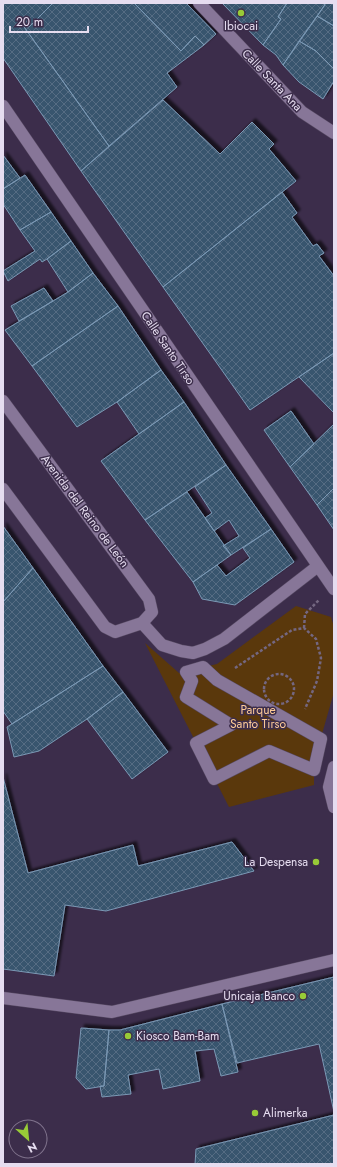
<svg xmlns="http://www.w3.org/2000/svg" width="337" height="1167" font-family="Jost,sans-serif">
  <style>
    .green { fill: #5a380c }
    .building { fill: url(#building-cross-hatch); stroke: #7b99b5; filter: url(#shadow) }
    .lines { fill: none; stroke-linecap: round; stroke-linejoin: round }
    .street-casing { stroke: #564962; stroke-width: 13 }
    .path { stroke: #746781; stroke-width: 2.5; stroke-dasharray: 3 2; stroke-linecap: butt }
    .street { stroke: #877698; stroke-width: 12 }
    .poi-dot { fill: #98cb37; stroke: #3c2d4b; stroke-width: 1.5 }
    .labels { text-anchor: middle; stroke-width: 3; stroke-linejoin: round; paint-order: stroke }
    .poi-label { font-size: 12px; fill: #e6ddf0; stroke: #3c2d4b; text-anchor: end }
    .street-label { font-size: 12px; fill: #e6ddf0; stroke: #3c2d4b }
    .park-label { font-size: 12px; fill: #fecb97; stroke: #3c2d4b }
  </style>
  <defs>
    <pattern id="building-cross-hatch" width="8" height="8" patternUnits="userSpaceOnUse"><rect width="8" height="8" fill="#38546e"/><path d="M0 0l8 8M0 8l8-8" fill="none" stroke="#556c83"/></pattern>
    <filter id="shadow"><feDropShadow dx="3.5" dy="-3.5" stdDeviation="1" flood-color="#0009"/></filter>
  </defs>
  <rect width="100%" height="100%" fill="#3c2d4b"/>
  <path class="green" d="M296,606l35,11 3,10v65l-20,70v23l-85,22 -84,-164 34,30 38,-9z"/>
  <path class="building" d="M3,3h50l-24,24 -5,-4 -2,1 87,122 -28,25 -78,-113z
    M53,3h81l47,48 14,-15 9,9 -37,28 10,14 -68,59 -87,-122 2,-1 5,4z
    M134,3h52l30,31 -12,11 -9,-9 -14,15z
    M222,3h65l-9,14 3,2 -18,26z
    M287,3h36l2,2 -42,60 -7,-10 -13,-10 18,-26 -3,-2z
    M326,3h8v23l-17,-10z
    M317,16l17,10v43l-18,-18 -17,-10z
    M299,41l17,10 18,18v12l-11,18 -24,-17 -16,-17z
    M163,100l57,54 32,-32 22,22 -5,5 27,32 -133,106 -82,-116z
    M3,155l17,23 -17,11z
    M25,175l26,37 -31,18 -17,-26v-15z
    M282,192l15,21 -5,4 21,29 4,-2 7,9 -5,3 15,20v77l-84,57 -87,-123z
    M51,212l20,29 -24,18 -5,3 -2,-3 -32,22 -5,-10 32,-20 -15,-21z
    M71,241l22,32 -25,19 -21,-33z
    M93,273l25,33 -86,60 -27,-36 63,-38z
    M44,288l9,13 -34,20 -8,-15z
    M118,306l43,64 -44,32 -40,25 -45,-61z
    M334,353v60l-35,-36z
    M161,370l23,32 -45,32 -22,-32z
    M184,402l42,63 -81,55 -44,-59z
    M291,411l23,33 -24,23 -26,-37z
    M334,424v64l-17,17 -27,-38z
    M226,465l45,64 -40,26 -8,-9 16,-10 -10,-16 -15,11 -9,-13 7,-5 -17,-26z
    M334,488v42l-17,-25z
    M187,492l44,63 -38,27 -48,-62z
    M3,526l30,42 -30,34z
    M271,529l23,33 -59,43 -33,-6 -9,-17 24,-17 9,11 24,-18 -7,-10z
    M33,568l70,98 -91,58 -9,-13v-109z
    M103,666l20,26 -36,27 -48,32 -25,6 -7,-30z
    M123,692l45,60 -36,27 -45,-60z
    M3,777l25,96 105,-28 5,21 94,-24 22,29 -148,40 -41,-6 -11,71 -51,-7z
    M334,977v135l-15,-68 -82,19 -15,-59z
    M222,1004l16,68 -17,4 -7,-27 -19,2 5,30 -37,8 -4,-20 -31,6 3,19 -29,3 -2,-11h4l5,-56h11z
    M81,1028l28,2 -5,56 -18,3 -10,-11z
    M334,1115v49h-139l1,-15z"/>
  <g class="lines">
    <defs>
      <path id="street" d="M199,3l103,109 32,21
        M3,106l331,483
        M3,401l146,198 3,13 -10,11
        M3,489l102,138 10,5 27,-9 20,22 19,6 12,2 12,-4 19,-10 94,-73
        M203,667l14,13 104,59 -7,31 -45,-19 -55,28 -18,-36 35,-18 -45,-28 6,-16 -6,-9z
        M334,767l-5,20 5,20
        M3,998l109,14 222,-52"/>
    </defs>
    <use href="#street" class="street-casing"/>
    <path class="path" d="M304,628l1,-14 14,-14
      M235,668l57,-38 12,-2 12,11 5,19 -4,23 -12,28
      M264 689a15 15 0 1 1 30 0a15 15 0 1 1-30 0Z"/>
    <use href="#street" class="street"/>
  </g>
  <g class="poi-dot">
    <circle cx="241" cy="13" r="4"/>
    <circle cx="316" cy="862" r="4"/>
    <circle cx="303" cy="996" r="4"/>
    <circle cx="128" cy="1036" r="4"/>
    <circle cx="255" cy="1113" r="4"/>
  </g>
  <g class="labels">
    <g class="poi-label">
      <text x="241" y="30" text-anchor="middle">Ibiocai</text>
      <text x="308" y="866">La Despensa</text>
      <text x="295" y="1000">Unicaja Banco</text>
      <text x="136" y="1040" text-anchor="start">Kiosco Bam-Bam</text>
      <text x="263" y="1117" text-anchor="start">Alimerka</text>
    </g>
    <g class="street-label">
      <text transform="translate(272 80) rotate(46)" y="4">Calle Santa Ana</text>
      <text transform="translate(168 348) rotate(56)" y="4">Calle Santo Tirso</text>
      <text transform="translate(85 511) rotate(53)" y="4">Avenida del Reino de León</text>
    </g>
    <g class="park-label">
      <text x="258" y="714">Parque<tspan x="258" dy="14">Santo Tirso</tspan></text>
    </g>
  </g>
  <rect width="337" height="1167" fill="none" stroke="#e6ddf0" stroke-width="8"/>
  <g transform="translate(28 1139) rotate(153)"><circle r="19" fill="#3c2d4b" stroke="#80738d"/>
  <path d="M0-3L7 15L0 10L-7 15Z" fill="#98cb37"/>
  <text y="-6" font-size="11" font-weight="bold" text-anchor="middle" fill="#e6ddf0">N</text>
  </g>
  <path d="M10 26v6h78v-6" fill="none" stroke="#e6ddf0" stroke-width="2"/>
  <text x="16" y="26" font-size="12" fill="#e6ddf0" stroke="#3c2d4b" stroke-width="3" paint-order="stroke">20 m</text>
</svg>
